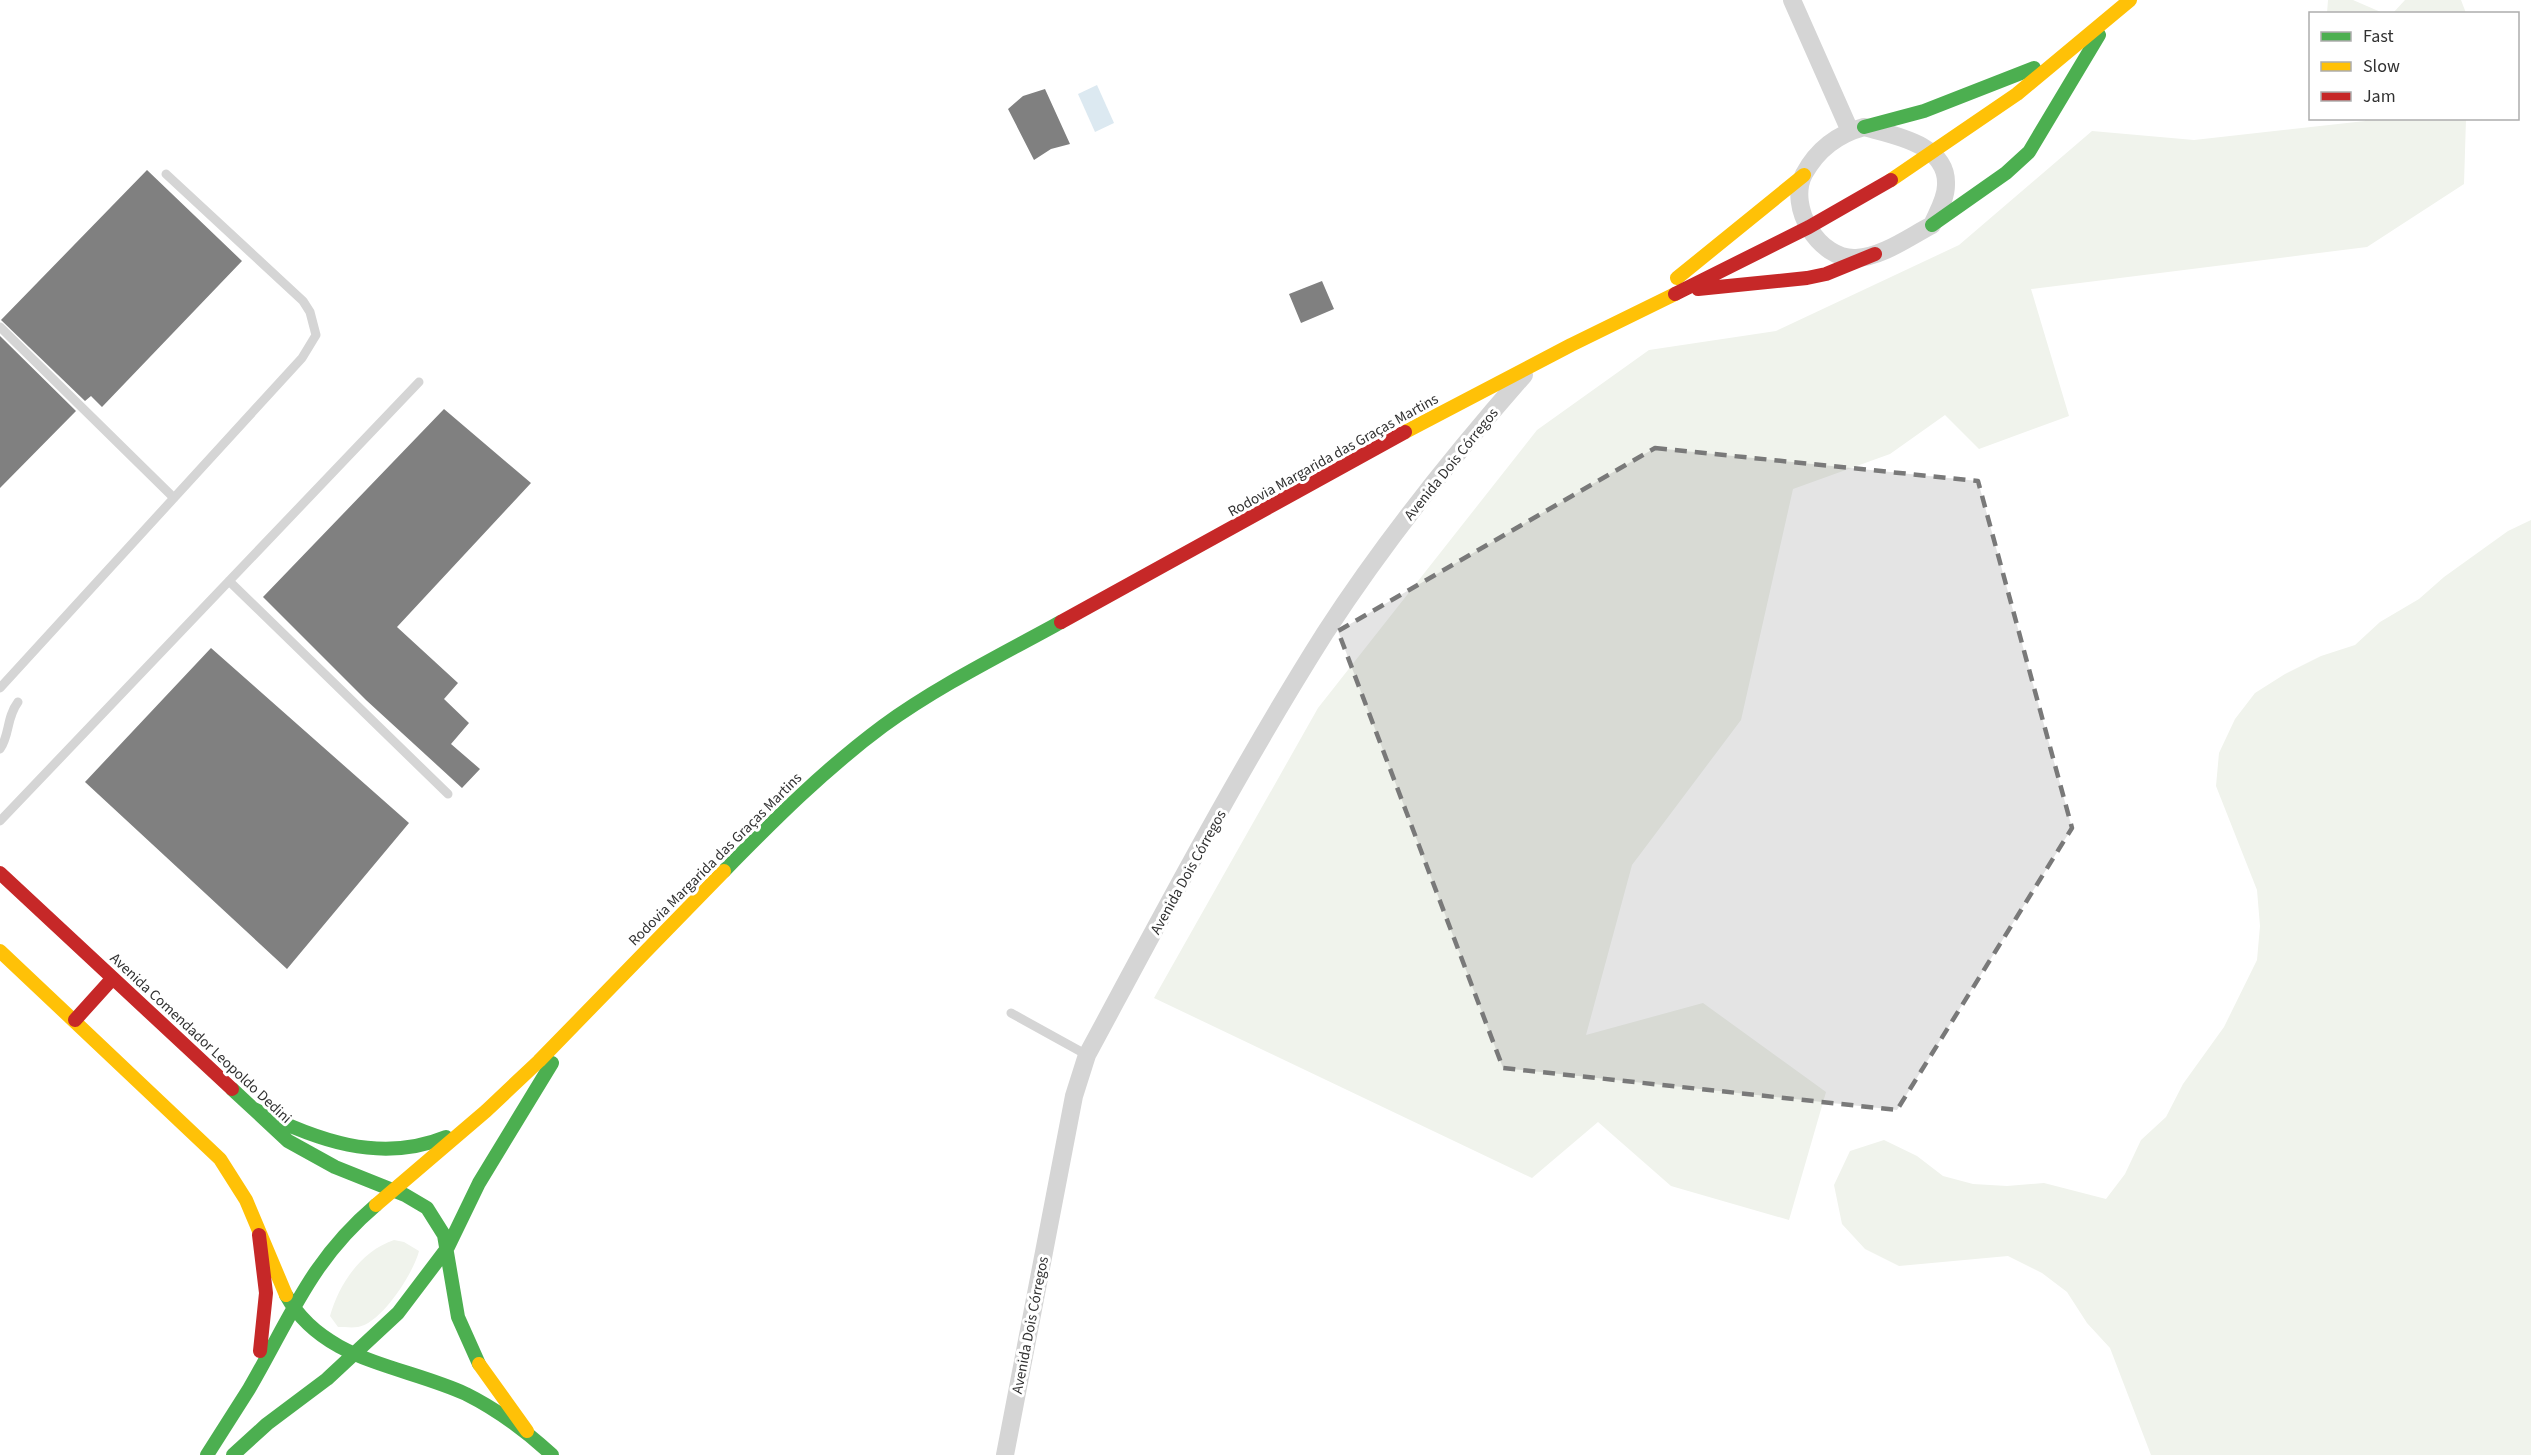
<svg xmlns="http://www.w3.org/2000/svg" width="2531" height="1455" font-family="'Source Sans 3',sans-serif">
  <style>
    .green { fill: #f0f3ec }
    .water { fill: #dce9f1 }
    .building { fill: #808080 }
    .lines { fill: none; stroke-linecap: round; stroke-linejoin: round }
    .lane { stroke: #d5d5d5; stroke-width: 9 }
    .street { stroke: #d5d5d5; stroke-width: 18 }
    .fast { stroke: #4caf50; stroke-width: 14 }
    .slow { stroke: #ffc107; stroke-width: 14 }
    .jam { stroke: #c62828; stroke-width: 14 }
    .marked { fill: #797979; fill-opacity: 0.2; stroke: #797979; stroke-width: 4.5; stroke-dasharray: 12 8; stroke-linejoin: round }
    .labels { text-anchor: middle; stroke-width: 6; stroke-linejoin: round; paint-order: stroke }
    .street-label { font-size: 15px; fill: #313131; stroke: #fff }
  </style>
  <rect width="100%" height="100%" fill="#fff"/>
  <path class="green" d="M2328,0h25l30,13h-56z
    M2405,0h56l5,13h-73z
    M2365,119h101l-2,65 -97,63 -336,42 38,127 -90,33 -34,-34 -55,39 -97,35 -52,231 -109,145 -46,170 117,-32 123,89 -37,128 -118,-34 -73,-64 -66,56 -378,-180 164,-290 219,-278 112,-80 127,-19 183,-86 133,-114 102,9 171,-19z
    M2531,520v935h-380l-41,-107 -23,-25 -20,-31 -25,-19 -34,-17 -109,10 -34,-17 -23,-25 -8,-39 16,-34 34,-11 33,16 26,20 30,8 34,2 37,-3 62,16 19,-25 16,-34 25,-23 17,-33 41,-57 33,-67 3,-34 -3,-36 -41,-104 3,-33 16,-34 20,-26 30,-19 36,-18 34,-11 25,-23 39,-23 25,-22 64,-46z
    M394,1240l10,2 15,9c-5,21 -37,72 -61,76 -6,1 -14,0 -20,0l-8,-11c9,-32 31,-65 64,-76z"/>
  <path class="water" d="M1097,85l17,38 -19,9 -17,-38z"/>
  <path class="building" d="M1045,89l25,55 -19,5 -17,11 -26,-51 15,-13z
    M147,170l95,91 -140,146 -11,-11 -6,5 -84,-81z
    M1322,281l12,28 -33,14 -12,-29z
    M0,336l76,75 -76,77z
    M444,409l87,74 -134,144 61,56 -14,16 25,24 -18,21 29,25 -18,19 -96,-88 -103,-103z
    M211,648l198,175 -122,146 -202,-187z"/>
  <g class="lines">
    <path class="lane" d="M0,327l174,171
      M229,581l219,213
      M0,688l302,-330 14,-23 -6,-23 -7,-11 -137,-127
      M0,749c10,-14 6,-31 18,-47
      M0,821l419,-439
      M1011,1013l76,42"/>
    <path class="street" d="M1792,0l58,131
      M1864,127c29,8 84,17 82,58 0,14 -9,28 -14,40 -23,12 -50,32 -76,33 -37,2 -69,-51 -52,-84 13,-24 34,-40 60,-47z
      M1005,1455l69,-359 13,-41c76,-141 152,-286 238,-422 59,-91 127,-176 199,-258"/>
    <path class="fast" d="M1864,127l60,-16 110,-43
      M1932,225l74,-52 23,-21 70,-117
      M724,871c50,-51 101,-102 159,-145 55,-40 118,-71 178,-104
      M232,1089l56,52 47,26 70,28 22,13 17,27 14,82 21,47
      M254,1109c61,31 126,55 192,28
      M286,1295c37,67 117,70 180,99 32,16 60,37 86,61
      M207,1455c14,-22 28,-44 42,-66 42,-72 61,-128 127,-184
      M233,1455l34,-31 60,-45 71,-66 50,-66 31,-64 73,-120"/>
    <path class="slow" d="M1891,180l126,-86 113,-94
      M1677,278l127,-103
      M1405,432l166,-87 104,-51
      M0,951l220,208 26,41 40,95
      M376,1205l110,-94 53,-50 185,-190
      M479,1364l48,67"/>
    <path class="jam" d="M1698,289l109,-11 19,-4 49,-20
      M1675,294l134,-67 82,-47
      M1061,622l344,-190
      M0,873l232,216
      M75,1020l37,-41
      M259,1235l7,58 -6,58"/>
  </g>
  <path class="marked" d="M1655,448l323,33 94,347 -175,282 -394,-42 -165,-437z"/>
  <g class="labels">
    <g class="street-label">
      <text transform="translate(1333 455) rotate(-29)" y="5">Rodovia Margarida das Graças Martins</text>
      <text transform="translate(1451 464) rotate(-51)" y="5">Avenida Dois Córregos</text>
      <text transform="translate(715 859) rotate(-45)" y="5">Rodovia Margarida das Graças Martins</text>
      <text transform="translate(1188 872) rotate(-61)" y="5">Avenida Dois Córregos</text>
      <text transform="translate(201 1038) rotate(43)" y="5">Avenida Comendador Leopoldo Dedini</text>
      <text transform="translate(1030 1325) rotate(-79)" y="5">Avenida Dois Córregos</text>
    </g>
  </g>
  <rect x="2309" y="12" width="210" height="108" fill="#ffffff" stroke="#adadad" stroke-width="1.5"/>
  <rect x="2321" y="32" width="30" height="9" fill="#4caf50" stroke="#adadad" stroke-width="1.5"/>
  <text x="2363" y="42" font-size="18" fill="#313131">Fast</text>
  <rect x="2321" y="62" width="30" height="9" fill="#ffc107" stroke="#adadad" stroke-width="1.5"/>
  <text x="2363" y="72" font-size="18" fill="#313131">Slow</text>
  <rect x="2321" y="92" width="30" height="9" fill="#c62828" stroke="#adadad" stroke-width="1.5"/>
  <text x="2363" y="102" font-size="18" fill="#313131">Jam</text>
</svg>
